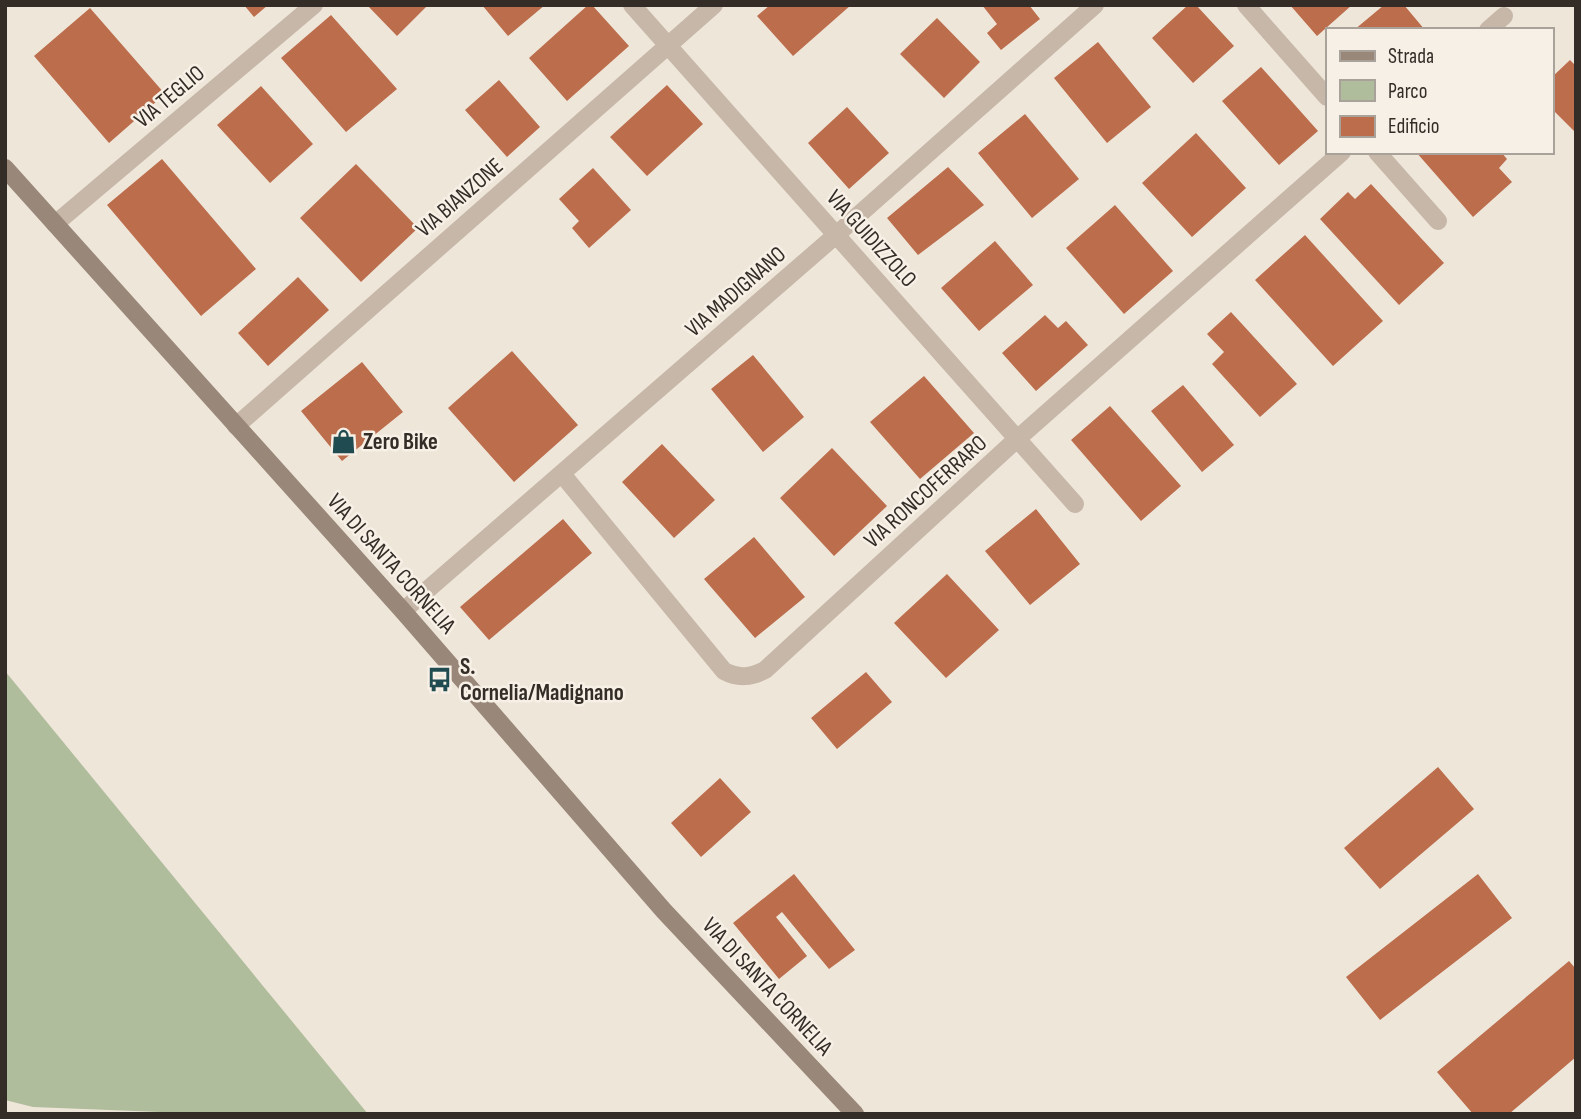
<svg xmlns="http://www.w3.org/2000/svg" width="1581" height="1119" font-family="'Sofia Sans Condensed',sans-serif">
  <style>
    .green { fill: #b0bd9c }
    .building { fill: #bb6d4c }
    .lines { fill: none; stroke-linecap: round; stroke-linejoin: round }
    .street { stroke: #c6b7a8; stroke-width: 18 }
    .secondary { stroke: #998779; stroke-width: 18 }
    .labels { text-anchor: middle; stroke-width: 5; stroke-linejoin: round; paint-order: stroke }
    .street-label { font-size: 23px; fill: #332c27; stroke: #f7f0e6 }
    .poi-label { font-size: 23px; font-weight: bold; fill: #332c27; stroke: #f7f0e6; text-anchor: start }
  </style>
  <rect width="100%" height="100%" fill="#efe6da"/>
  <path class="green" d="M5,671l363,443h-158l-177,-7 -28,-7z"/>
  <path class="building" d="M244,5h24l-14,12z
    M367,5h61l-31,31z
    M482,5h63l-37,31z
    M588,5h4l37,41 -62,55 -38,-43z
    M770,5h81l-58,51 -36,-40z
    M982,5h47l11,14 -39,31 -14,-17 10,-9z
    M1188,5h8l38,41 -41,37 -41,-45z
    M1290,5h62l-35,31z
    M1384,5h20l21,25h-71z
    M90,8l75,86 -56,49 -75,-87z
    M331,15l66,74 -51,43 -65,-74z
    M937,18l43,44 -36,36 -44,-44z
    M1098,42l53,65 -44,36 -53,-65z
    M1570,60l6,6v67l-25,-25v-30z
    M1261,67l57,64 -39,34 -57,-64z
    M499,80l41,47 -33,30 -42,-47z
    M667,85l36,39 -56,52 -37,-39z
    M261,86l52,58 -43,39 -53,-58z
    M847,107l42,46 -40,36 -41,-46z
    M1025,114l54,65 -47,39 -54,-65z
    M1196,133l50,55 -54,49 -50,-54z
    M1416,152h85l6,7 -8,9 13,14 -39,35z
    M162,159l94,110 -55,47 -94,-111z
    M356,164l62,64 -57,54 -61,-64z
    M948,167l36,38 -66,50 -31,-37z
    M593,168l38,42 -42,38 -17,-20 7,-7 -20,-22z
    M1371,184l73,79 -45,42 -79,-86 28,-27 7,7z
    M1115,205l58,66 -49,43 -58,-66z
    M1305,235l78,86 -50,45 -78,-86z
    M995,241l38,44 -54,46 -38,-43z
    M298,277l31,33 -61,56 -30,-33z
    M1231,312l66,72 -37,33 -48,-53 12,-12 -17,-18z
    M1045,315l13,13 8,-7 22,24 -52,46 -34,-38z
    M512,351l66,74 -64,57 -66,-74z
    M753,355l51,62 -41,35 -52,-63z
    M362,362l41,50 -61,49 -41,-50z
    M924,376l50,57 -54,46 -50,-57z
    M1183,385l51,60 -32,27 -51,-61z
    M1110,406l71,80 -40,35 -70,-81z
    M662,444l53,56 -41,38 -52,-56z
    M832,448l55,58 -53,50 -54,-58z
    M1036,509l44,55 -50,41 -45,-54z
    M563,519l29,34 -103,87 -29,-33z
    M754,537l51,60 -50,41 -51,-59z
    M947,574l52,56 -53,48 -52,-55z
    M866,672l26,30 -55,47 -26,-31z
    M1438,767l36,42 -94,80 -36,-41z
    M720,778l31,34 -50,45 -30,-34z
    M794,874l61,76 -26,19 -47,-57 -6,5 31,39 -28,23 -46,-56z
    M1478,874l34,44 -132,102 -34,-43z
    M1569,961l7,8v88l-67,57h-36l-36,-42z"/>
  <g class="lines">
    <path class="street" d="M632,5l443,499
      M1246,5l81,92
      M1488,30l16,-14
      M1377,152l61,69
      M55,224l259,-219
      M236,426l478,-421
      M562,474l162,197c15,8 27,6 41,-1l252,-231 325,-287
      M403,611l433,-376 259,-230"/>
    <path class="secondary" d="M5,168l398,443 261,300 191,203"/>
  </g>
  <defs>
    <symbol id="shop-bare" viewBox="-9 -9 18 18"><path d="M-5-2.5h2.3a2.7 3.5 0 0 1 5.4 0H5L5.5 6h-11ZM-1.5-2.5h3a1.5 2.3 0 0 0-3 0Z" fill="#204b51" stroke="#f7f0e6" stroke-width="2.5" paint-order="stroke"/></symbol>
    <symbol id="bus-bare" viewBox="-9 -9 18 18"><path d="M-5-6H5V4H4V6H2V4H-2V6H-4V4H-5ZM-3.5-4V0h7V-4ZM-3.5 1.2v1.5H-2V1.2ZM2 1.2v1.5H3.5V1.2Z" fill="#204b51" stroke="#f7f0e6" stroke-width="2.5" paint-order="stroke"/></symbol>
  </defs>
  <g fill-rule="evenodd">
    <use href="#shop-bare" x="326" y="424" width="35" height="35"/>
    <use href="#bus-bare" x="422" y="662" width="35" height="35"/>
  </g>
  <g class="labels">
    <g class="street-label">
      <text transform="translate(169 96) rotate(-40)" y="8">VIA TEGLIO</text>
      <text transform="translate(459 197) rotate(-41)" y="8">VIA BIANZONE</text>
      <text transform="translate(872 238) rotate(48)" y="8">VIA GUIDIZZOLO</text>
      <text transform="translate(735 291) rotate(-41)" y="8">VIA MADIGNANO</text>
      <text transform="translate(925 491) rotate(-42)" y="8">VIA RONCOFERRARO</text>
      <text transform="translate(392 563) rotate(48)" y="8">VIA DI SANTA CORNELIA</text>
      <text transform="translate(768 986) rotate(47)" y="8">VIA DI SANTA CORNELIA</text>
    </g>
    <g class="poi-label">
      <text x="363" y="449">Zero Bike</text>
      <text x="460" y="674">S.<tspan x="460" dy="26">Cornelia/Madignano</tspan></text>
    </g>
  </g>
  <rect width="1581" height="1119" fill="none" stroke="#332c27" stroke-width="14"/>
  <rect x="1326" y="28" width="228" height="126" fill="#f7f0e6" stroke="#a9a29a" stroke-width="2"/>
  <rect x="1340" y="51" width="35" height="10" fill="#998779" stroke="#a9a29a" stroke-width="2"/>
  <text x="1388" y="63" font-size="21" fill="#332c27">Strada</text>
  <rect x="1340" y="80" width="35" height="21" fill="#b0bd9c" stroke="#a9a29a" stroke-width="2"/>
  <text x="1388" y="98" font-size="21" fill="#332c27">Parco</text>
  <rect x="1340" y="116" width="35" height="21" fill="#bb6d4c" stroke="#a9a29a" stroke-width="2"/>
  <text x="1388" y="133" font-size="21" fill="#332c27">Edificio</text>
</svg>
